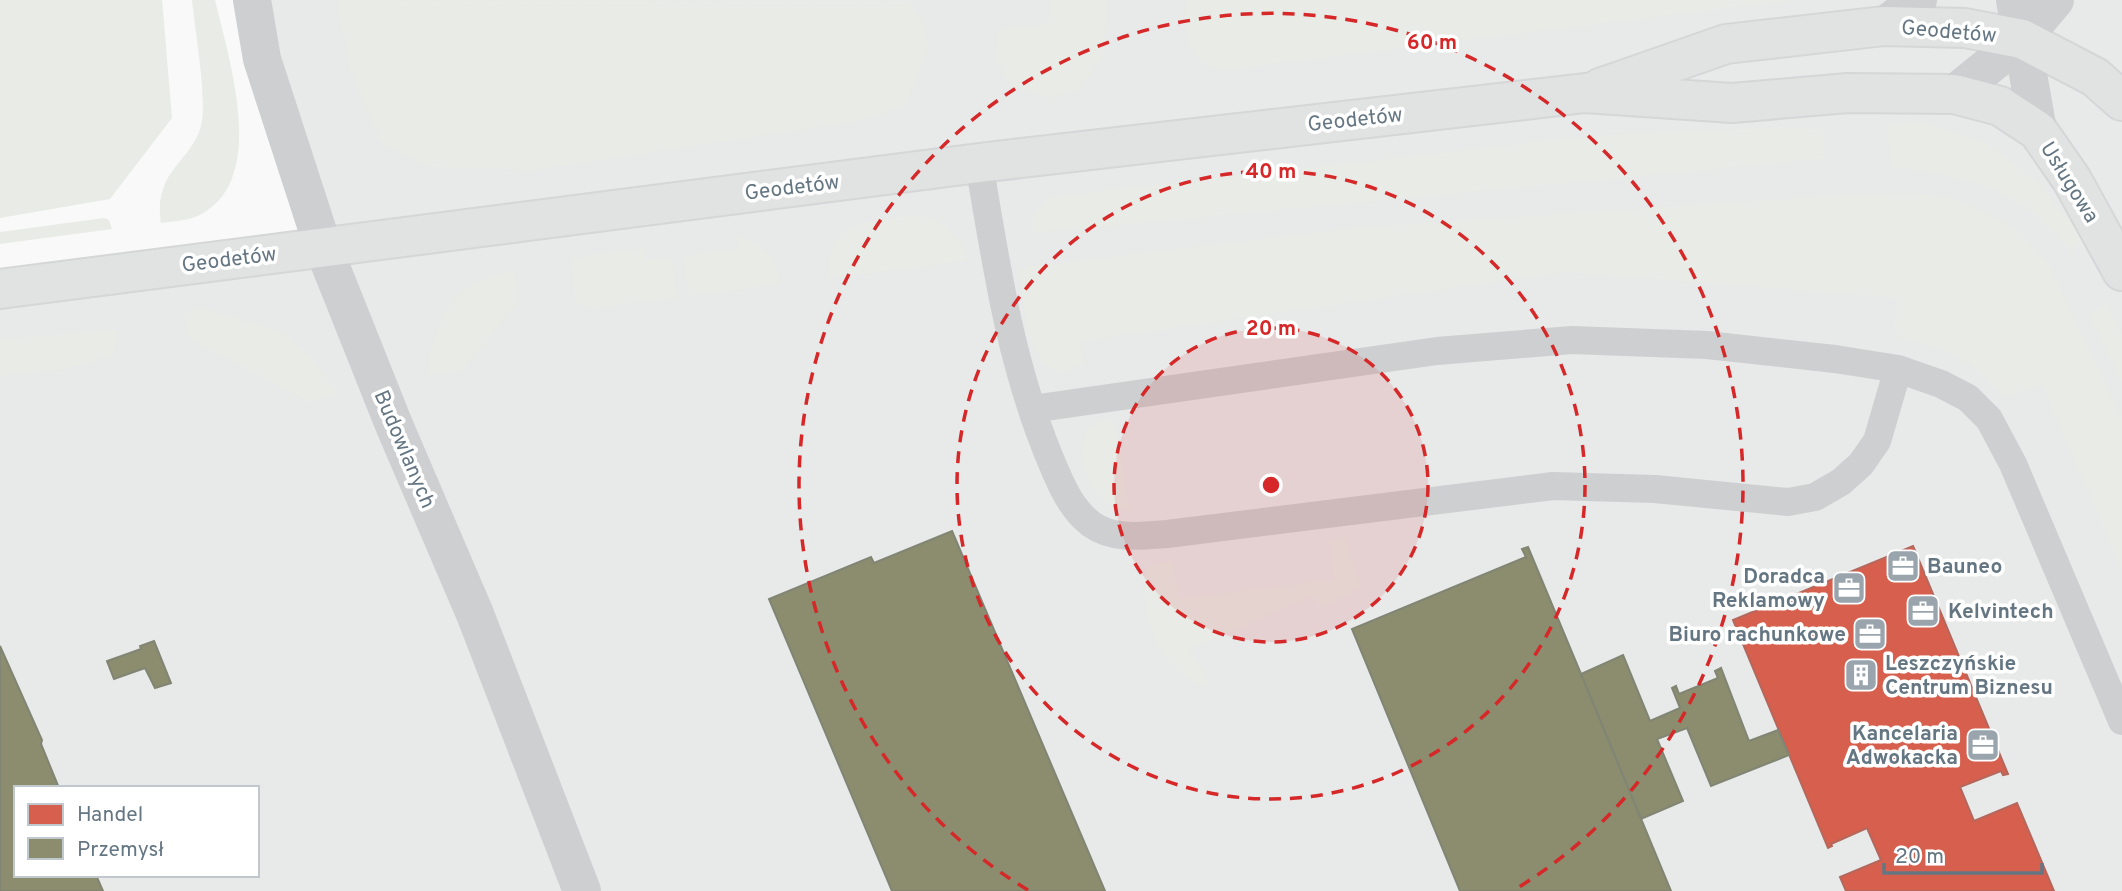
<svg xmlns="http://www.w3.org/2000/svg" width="2122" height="891" font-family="Overpass,sans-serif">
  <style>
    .built { fill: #e8e9e9; fill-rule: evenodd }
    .green { fill: #e8ebe6 }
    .shops { fill: #d6604d; stroke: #b4675d; stroke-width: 2 }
    .industry { fill: #8c8c6e; stroke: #808574; stroke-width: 2 }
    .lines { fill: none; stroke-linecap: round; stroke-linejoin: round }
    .secondary-casing { stroke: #d5d6d7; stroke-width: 42 }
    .lane { stroke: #cecfd0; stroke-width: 28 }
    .street { stroke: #cecfd0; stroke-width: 38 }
    .secondary { stroke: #e1e2e2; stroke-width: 38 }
    .ring { fill: none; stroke: #d62828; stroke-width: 3.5; stroke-dasharray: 12 9 }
    .labels { text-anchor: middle; stroke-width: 7; stroke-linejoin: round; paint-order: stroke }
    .street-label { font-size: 21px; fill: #657683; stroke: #fff }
    .poi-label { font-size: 21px; font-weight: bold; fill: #657683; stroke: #fff; text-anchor: start }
    .centre { fill: #d62828; stroke: #fff; stroke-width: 3.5 }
    .ring-label { font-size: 21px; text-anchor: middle; font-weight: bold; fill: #d62828; stroke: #fff; stroke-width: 7; stroke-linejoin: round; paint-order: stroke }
  </style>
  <rect width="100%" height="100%" fill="#f9f9f9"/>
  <path class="built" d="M252,0h1870v891h-2122v-602l323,-42zM16,788h241v87h-241z"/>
  <path class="green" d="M0,0h162l10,118 -62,81 -110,19z
    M192,0h23c13,56 53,176 -12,213 -13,8 -28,8 -42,10 -9,-55 36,-63 41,-103 4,-28 -7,-89 -10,-120z
    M336,0l572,1 17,25 3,23 -22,57 -48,15 -326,49 -105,-3 -46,-25 -30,-70z
    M1050,0h57l-4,59 -25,30 -27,9 -40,-12 -15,-26 1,-31 51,-5z
    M1185,0h609l-571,70c-6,-3 -17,-5 -22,-9 -15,-13 -18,-43 -16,-61z
    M1925,123l64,21 49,39 45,55 -11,14c-12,-12 -24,-28 -38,-39 -40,-30 -93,-41 -142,-46l-6,-43z
    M1781,127l43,2v30l-791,74v-18l17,-18 540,-61z
    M1916,193l41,7 41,19 25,16 24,27 75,157v151l-80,-186 -35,12c-14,-6 -18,-16 -29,-25 -22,-19 -51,-27 -78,-33l-6,-9 3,-31 -332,-26 -484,69 2,23 -21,9 -19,-9 -16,-32 -8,-64 343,-41 498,-33z
    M912,215c28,2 49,18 55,46l-137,17c-8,-57 41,-57 82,-63z
    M104,218l5,2 3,9 -112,15v-12z
    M736,236c27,7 41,21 45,48l-93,12 -4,-40 54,-7z
    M643,248l2,12 27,-3 4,41 -86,10 -12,-4 -3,-6 -3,-40z
    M512,270l9,28 -60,73 -33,3c3,-30 13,-71 42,-88 12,-7 28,-11 42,-16z
    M2106,304l16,32v47l-33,-70z
    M201,308l82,24 30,28 26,34 -31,8 -119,-64 -6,-26z
    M117,330l-3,25 -44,13 -70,8v-37z
    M1109,418l7,11 13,80c-40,-1 -55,-49 -41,-82z
    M1344,538l17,49 -38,21 -11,-12 -122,53 19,33 -5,6c-10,-7 -22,-13 -31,-22 -22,-22 -37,-72 -24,-101l23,-4 7,38 155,-19 -4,-40z"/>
  <path class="shops" d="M1913,546l95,228 -5,1 -2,-4 -41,16 14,34 43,-18 37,88h-208l-6,-14 41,-17 -14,-32 -36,16 1,2 -4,2 -95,-228z"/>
  <path class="industry" d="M952,531l153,360h-213l-123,-292 102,-42 3,6z
    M1528,547l53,127 90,217h-211l-108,-262 174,-72 -4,-8z
    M154,641l17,42 -16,5 -10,-20 -31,11 -7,-18 34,-12 -1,-3z
    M0,646l42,94 -1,4 18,44h-43v87h80l7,16h-103z
    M1623,655l27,66 30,-13 -8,-20 4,-2 3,8 39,-16 -3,-7 6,-3 28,73 29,-11 11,25 -78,31 -24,-58 -30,11 26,62 -42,18 -60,-145z"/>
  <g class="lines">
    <defs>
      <path id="secondary" d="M1600,88l126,-44 158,-18 81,2 57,11 73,38 27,24
        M0,289l979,-126 606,-70 147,10 116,-10 106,1 46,12 38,25 34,49 50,91"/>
    </defs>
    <use href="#secondary" class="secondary-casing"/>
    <path class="lane" d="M979,163c17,101 31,198 70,293 10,24 20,51 42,68 22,16 50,12 76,10l386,-48 102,3 133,13 27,-5 26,-15 20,-18 16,-23 21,-72 43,15 27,14 21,21 24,45 109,257
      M1032,409l405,-58 135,-11 135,5 128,14 63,10"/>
    <path class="street" d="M252,0l10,59 61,188 71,178 81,189 107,277
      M2015,0l23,131
      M1884,26l34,-26
      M1954,94l68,-55 33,-39"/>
    <use href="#secondary" class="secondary"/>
  </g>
  <circle cx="1271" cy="485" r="157" fill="#d62828" fill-opacity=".12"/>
  <g class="ring">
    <circle cx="1271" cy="485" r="157"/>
    <circle cx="1271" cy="485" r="314"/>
    <path d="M1028 890A472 472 0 1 1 1514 890"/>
  </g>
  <defs>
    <symbol id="office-square" viewBox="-11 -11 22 22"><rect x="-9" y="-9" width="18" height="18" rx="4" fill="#99a4ac" stroke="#fff"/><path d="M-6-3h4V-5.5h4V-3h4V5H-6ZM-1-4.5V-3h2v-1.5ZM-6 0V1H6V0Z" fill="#fff"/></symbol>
    <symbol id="building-square" viewBox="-11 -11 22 22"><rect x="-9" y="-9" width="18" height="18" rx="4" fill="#99a4ac" stroke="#fff"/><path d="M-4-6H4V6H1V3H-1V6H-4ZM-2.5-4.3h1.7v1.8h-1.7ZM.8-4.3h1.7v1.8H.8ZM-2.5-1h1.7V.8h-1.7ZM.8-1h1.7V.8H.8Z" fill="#fff"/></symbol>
  </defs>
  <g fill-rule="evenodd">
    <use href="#office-square" x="1884" y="547" width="38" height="38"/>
    <use href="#office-square" x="1830" y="569" width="38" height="38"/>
    <use href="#office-square" x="1904" y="592" width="38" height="38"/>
    <use href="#office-square" x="1851" y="615" width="38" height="38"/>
    <use href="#building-square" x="1842" y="656" width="38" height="38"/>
    <use href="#office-square" x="1964" y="726" width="38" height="38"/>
  </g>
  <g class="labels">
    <g class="street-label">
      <text transform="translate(1949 31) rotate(5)" y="7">Geodetów</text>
      <text transform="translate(1355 119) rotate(-6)" y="7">Geodetów</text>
      <text transform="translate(2070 182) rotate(58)" y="7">Usługowa</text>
      <text transform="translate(792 187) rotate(-7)" y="7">Geodetów</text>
      <text transform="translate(229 259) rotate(-7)" y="7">Geodetów</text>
      <text transform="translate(405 449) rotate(67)" y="7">Budowlanych</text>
    </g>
    <g class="poi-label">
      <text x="1927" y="573">Bauneo</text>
      <text x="1825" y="583" text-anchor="end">Doradca<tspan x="1825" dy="24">Reklamowy</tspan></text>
      <text x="1948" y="618">Kelvintech</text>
      <text x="1846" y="641" text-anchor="end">Biuro rachunkowe</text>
      <text x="1885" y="670">Leszczyńskie<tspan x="1885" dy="24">Centrum Biznesu</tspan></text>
      <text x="1958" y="740" text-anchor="end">Kancelaria<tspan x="1958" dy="24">Adwokacka</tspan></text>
    </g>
  </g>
  <circle cx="1271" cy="485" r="10" class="centre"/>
  <g class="ring-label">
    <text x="1432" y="49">60 m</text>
    <text x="1271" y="178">40 m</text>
    <text x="1271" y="335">20 m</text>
  </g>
  <rect x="14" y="786" width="245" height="91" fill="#ffffff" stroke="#c1c8cd" stroke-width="2"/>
  <rect x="28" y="804" width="35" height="21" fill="#d6604d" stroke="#c1c8cd" stroke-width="2"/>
  <text x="77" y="821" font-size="21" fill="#657683">Handel</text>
  <rect x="28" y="838" width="35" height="21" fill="#8c8c6e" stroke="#c1c8cd" stroke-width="2"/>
  <text x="77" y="856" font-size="21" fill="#657683">Przemysł</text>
  <path d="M1884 863v10h158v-10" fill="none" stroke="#657683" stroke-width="3.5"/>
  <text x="1895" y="863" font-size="21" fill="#657683" stroke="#ffffff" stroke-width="5" paint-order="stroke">20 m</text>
</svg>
